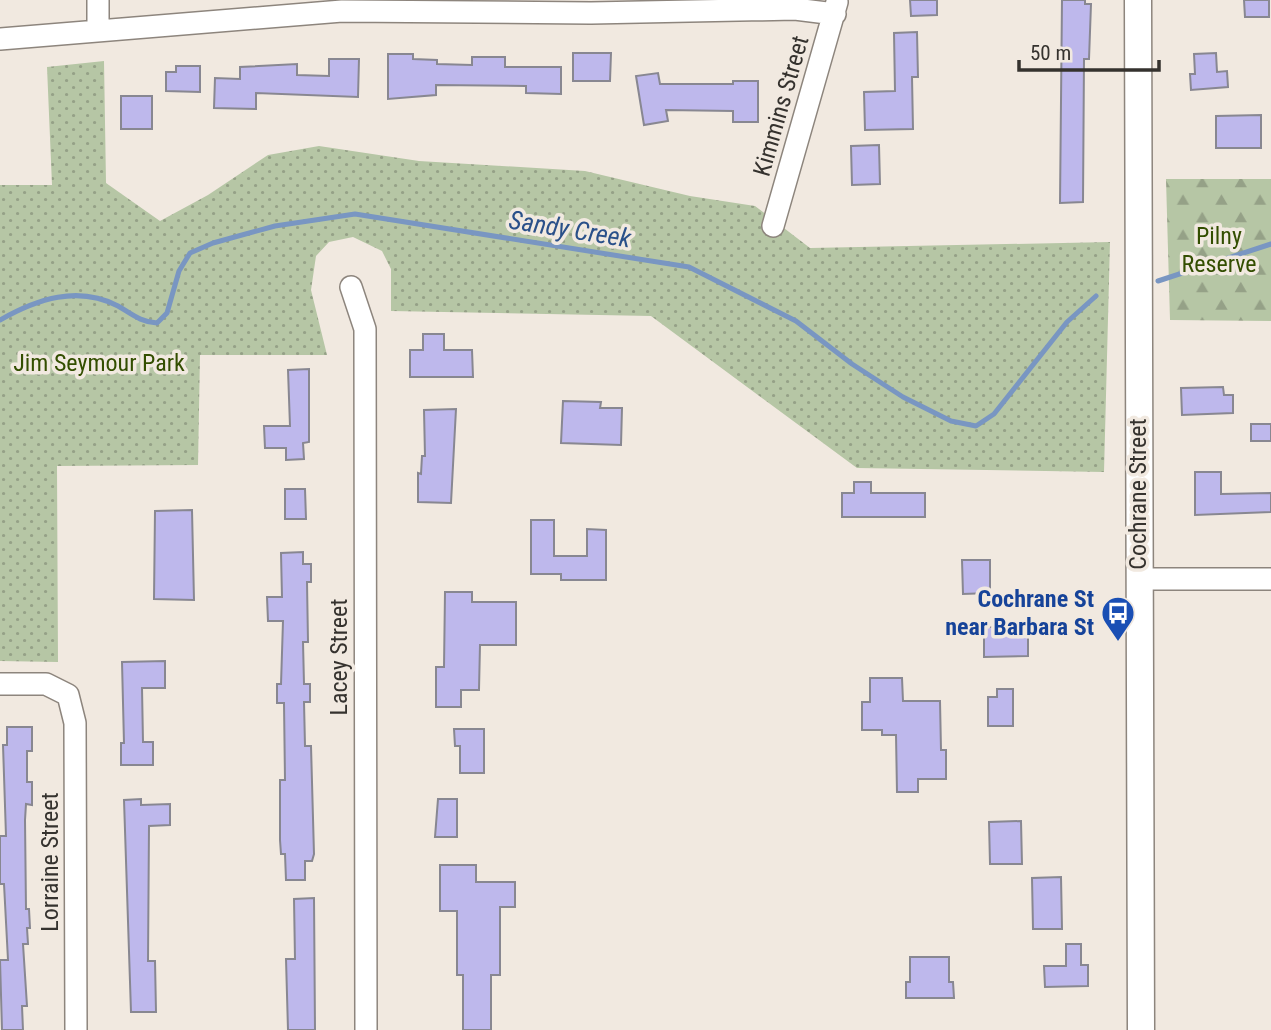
<svg xmlns="http://www.w3.org/2000/svg" width="1271" height="1030" font-family="'Roboto Condensed',sans-serif">
  <style>
    .forest { fill: url(#forest-firs) }
    .park { fill: url(#park-dots) }
    .lines { fill: none; stroke-linecap: round; stroke-linejoin: round }
    .stream { stroke: #7996c2; stroke-width: 5 }
    .building { fill: #beb8ec; stroke: #888791; stroke-width: 2 }
    .minor-casing { stroke: #8d857d; stroke-width: 24 }
    .tertiary-casing { stroke: #8d857d; stroke-width: 29 }
    .minor { stroke: #fff; stroke-width: 21 }
    .tertiary { stroke: #fff; stroke-width: 26 }
    .labels { text-anchor: middle; stroke-width: 7; stroke-linejoin: round; paint-order: stroke }
    .street-label { font-size: 24px; fill: #35322e; stroke: #f1e9e0 }
    .park-label { font-size: 24px; fill: #334e00; stroke: #f1e9e0 }
    .transit-label { font-size: 24px; font-weight: bold; fill: #164399; stroke: #f1e9e0; text-anchor: end }
    .water-label { font-size: 26px; font-style: italic; fill: #2a5089; stroke: #f1e9e0 }
  </style>
  <defs>
    <pattern id="forest-firs" width="22" height="20" patternUnits="userSpaceOnUse" patternTransform="scale(1.75)"><rect width="22" height="20" fill="#b6c6a5"/><path d="M5 1l3.5 6h-7zM16 11l3.5 6h-7z" fill="#95a187"/></pattern>
    <pattern id="park-dots" width="8" height="8" patternUnits="userSpaceOnUse" patternTransform="scale(1.75)"><rect width="8" height="8" fill="#b6c6a5"/><path d="M2 2h.1M6 6h.1" fill="none" stroke="#95a187" stroke-width="1.8" stroke-linecap="round"/></pattern>
  </defs>
  <rect width="100%" height="100%" fill="#f1e9e0"/>
  <path class="forest" d="M1166,179h105v142l-101,-1z"/>
  <path class="park" d="M104,61l2,122 54,38 48,-26 60,-40 51,-9 100,15 166,10 105,25 65,10 55,42 300,-6 -6,230 -247,-4 -206,-152 -260,-5v-42l-9,-18 -29,-14 -24,5 -13,14 -5,34 16,65h-127l-2,110 -141,1 1,196 -58,-1v-476h52l-5,-118z"/>
  <g class="lines">
    <path class="stream" d="M1158,281l113,-37
      M0,320c37,-21 78,-35 118,-14 14,8 22,16 39,17l10,-10 12,-42 11,-18 23,-10 62,-17 80,-12 334,53 107,54 56,43 51,33 48,24 25,5 18,-12 73,-92 29,-26"/>
  </g>
  <path class="building" d="M910,0h27v15l-26,1z
    M1062,0h23v4h6l-2,55h-5l-1,143 -23,1z
    M1244,0h25v17h-24z
    M917,32l1,45h-6l1,52 -48,1 -1,-38 31,-1 -1,-58z
    M573,53h38l-1,28h-37z
    M1216,53l1,19 10,-1 1,16 -37,3 -1,-16h5l-1,-20z
    M388,54h25v5l24,1v4l35,1v-8h33v10h56v27l-35,-1v-7l-90,-1v10l-48,4z
    M329,59h30l-1,38 -102,-4v16l-42,-1 1,-30 25,1v-12l57,-3v11l32,1z
    M176,66h24v26l-34,-1v-19h10z
    M658,73l2,11h73v-3h25v41h-25v-11l-67,-1 2,11 -24,4 -8,-49z
    M121,96h31v33h-31z
    M1261,115v33h-45v-32z
    M879,145l1,39 -28,1 -1,-39z
    M423,334h21v16h28l1,27h-63v-27h13z
    M309,369v73l-6,1 1,16 -18,1v-12h-21l-1,-22h26l-2,-56z
    M1223,387l1,8h9v18l-51,2 -1,-27z
    M563,401l38,1 -1,6h22l-1,37 -60,-2z
    M456,409l-5,94 -33,-1v-29l3,1 1,-18h3l-1,-46z
    M1251,424h20v17h-20z
    M1195,472h26v22l50,-1v19l-76,3z
    M854,482h17v11h54v24h-83v-24h12z
    M285,489h20l1,30h-21z
    M192,510l2,90 -40,-1 1,-88z
    M531,520h23v36h33v-27l19,1v50h-45v-6h-30z
    M303,552v12h8v18h-4l1,60h-5l1,42h6v18h-6l1,44h6l3,108 -2,7h-7v19h-19l-1,-26h-4l-1,-14v-60h5l-1,-77h-7v-19h4l2,-63h-15l-1,-24h15l-1,-44z
    M962,560h28v33l-27,1z
    M445,592h27v10h44v43h-36l-1,45h-18v17h-25v-40h8z
    M984,627h44v29l-44,1z
    M165,661v27h-23l1,54h10v23h-32v-22h3l-2,-81z
    M870,678h32l1,23h37l1,49h5v29h-28v13h-21l-1,-57h-14v-5h-20v-28h8z
    M997,689h16v37h-25v-29h9z
    M7,727h25v24h-5v31h5v23l-6,-1 -1,16 1,89h3l1,19h-3l1,16h-5l4,62h-5l1,24h-21l-2,-70h8l-4,-76h-4v-48h6l-3,-91h4z
    M454,729h30v44h-24v-27h-5z
    M141,799v6l29,-1v21l-21,1 -1,135h7l1,51h-25l-7,-212z
    M438,799h19v38h-22z
    M1021,821l1,43h-32l-1,-42z
    M440,865h36v17h39v25h-15v68h-9v55h-28v-55h-6v-64h-17z
    M1061,877l1,52h-29l-1,-51z
    M314,898l1,132h-27l-2,-71h9l-1,-60z
    M1066,944h15v21h7v21l-43,1 -1,-21h22z
    M910,957h39v25h4l1,16h-48v-16h4z"/>
  <g class="lines">
    <defs>
      <path id="minor" d="M98,29v-29
        M0,39l342,-28 249,2 204,-4 40,5
        M773,226l64,-224
        M351,287l14,42 1,701
        M1138,579h133
        M0,684h46l22,11 7,28 1,307"/>
      <path id="tertiary" d="M1138,0l3,1030"/>
    </defs>
    <use href="#minor" class="minor-casing"/>
    <use href="#tertiary" class="tertiary-casing"/>
    <use href="#minor" class="minor"/>
    <use href="#tertiary" class="tertiary"/>
  </g>
  <defs>
    <symbol id="bus-pin" viewBox="-11 -11 22 30"><path d="M0 17L-7.5 6A9.5 9.5 0 1 1 7.5 6Z" fill="#1a4fb4" stroke="#f1e9e0"/><path d="M-5-6H5V4H4V6H2V4H-2V6H-4V4H-5ZM-3.5-4V0h7V-4ZM-3.5 1.2v1.5H-2V1.2ZM2 1.2v1.5H3.5V1.2Z" fill="#fff"/></symbol>
  </defs>
  <g fill-rule="evenodd">
    <use href="#bus-pin" x="1099" y="594" width="38" height="52"/>
  </g>
  <g class="labels">
    <g class="street-label">
      <text transform="translate(781 106) rotate(-74)" y="8">Kimmins Street</text>
      <text transform="translate(1138 494) rotate(-90)" y="8">Cochrane Street</text>
      <text transform="translate(339 657) rotate(-90)" y="8">Lacey Street</text>
      <text transform="translate(50 862) rotate(-90)" y="8">Lorraine Street</text>
    </g>
    <g class="park-label">
      <text x="1219" y="244">Pilny<tspan x="1219" dy="28">Reserve</tspan></text>
      <text x="99" y="371">Jim Seymour Park</text>
    </g>
    <g class="transit-label">
      <text x="1094" y="607">Cochrane St<tspan x="1094" dy="28">near Barbara St</tspan></text>
    </g>
    <g class="water-label">
      <text transform="translate(570 229) rotate(9)" y="9">Sandy Creek</text>
    </g>
  </g>
  <path d="M1019 60v10h140v-10" fill="none" stroke="#35322e" stroke-width="3.5"/>
  <text x="1030" y="60" font-size="21" fill="#35322e" stroke="#f1e9e0" stroke-width="5" paint-order="stroke">50 m</text>
</svg>
